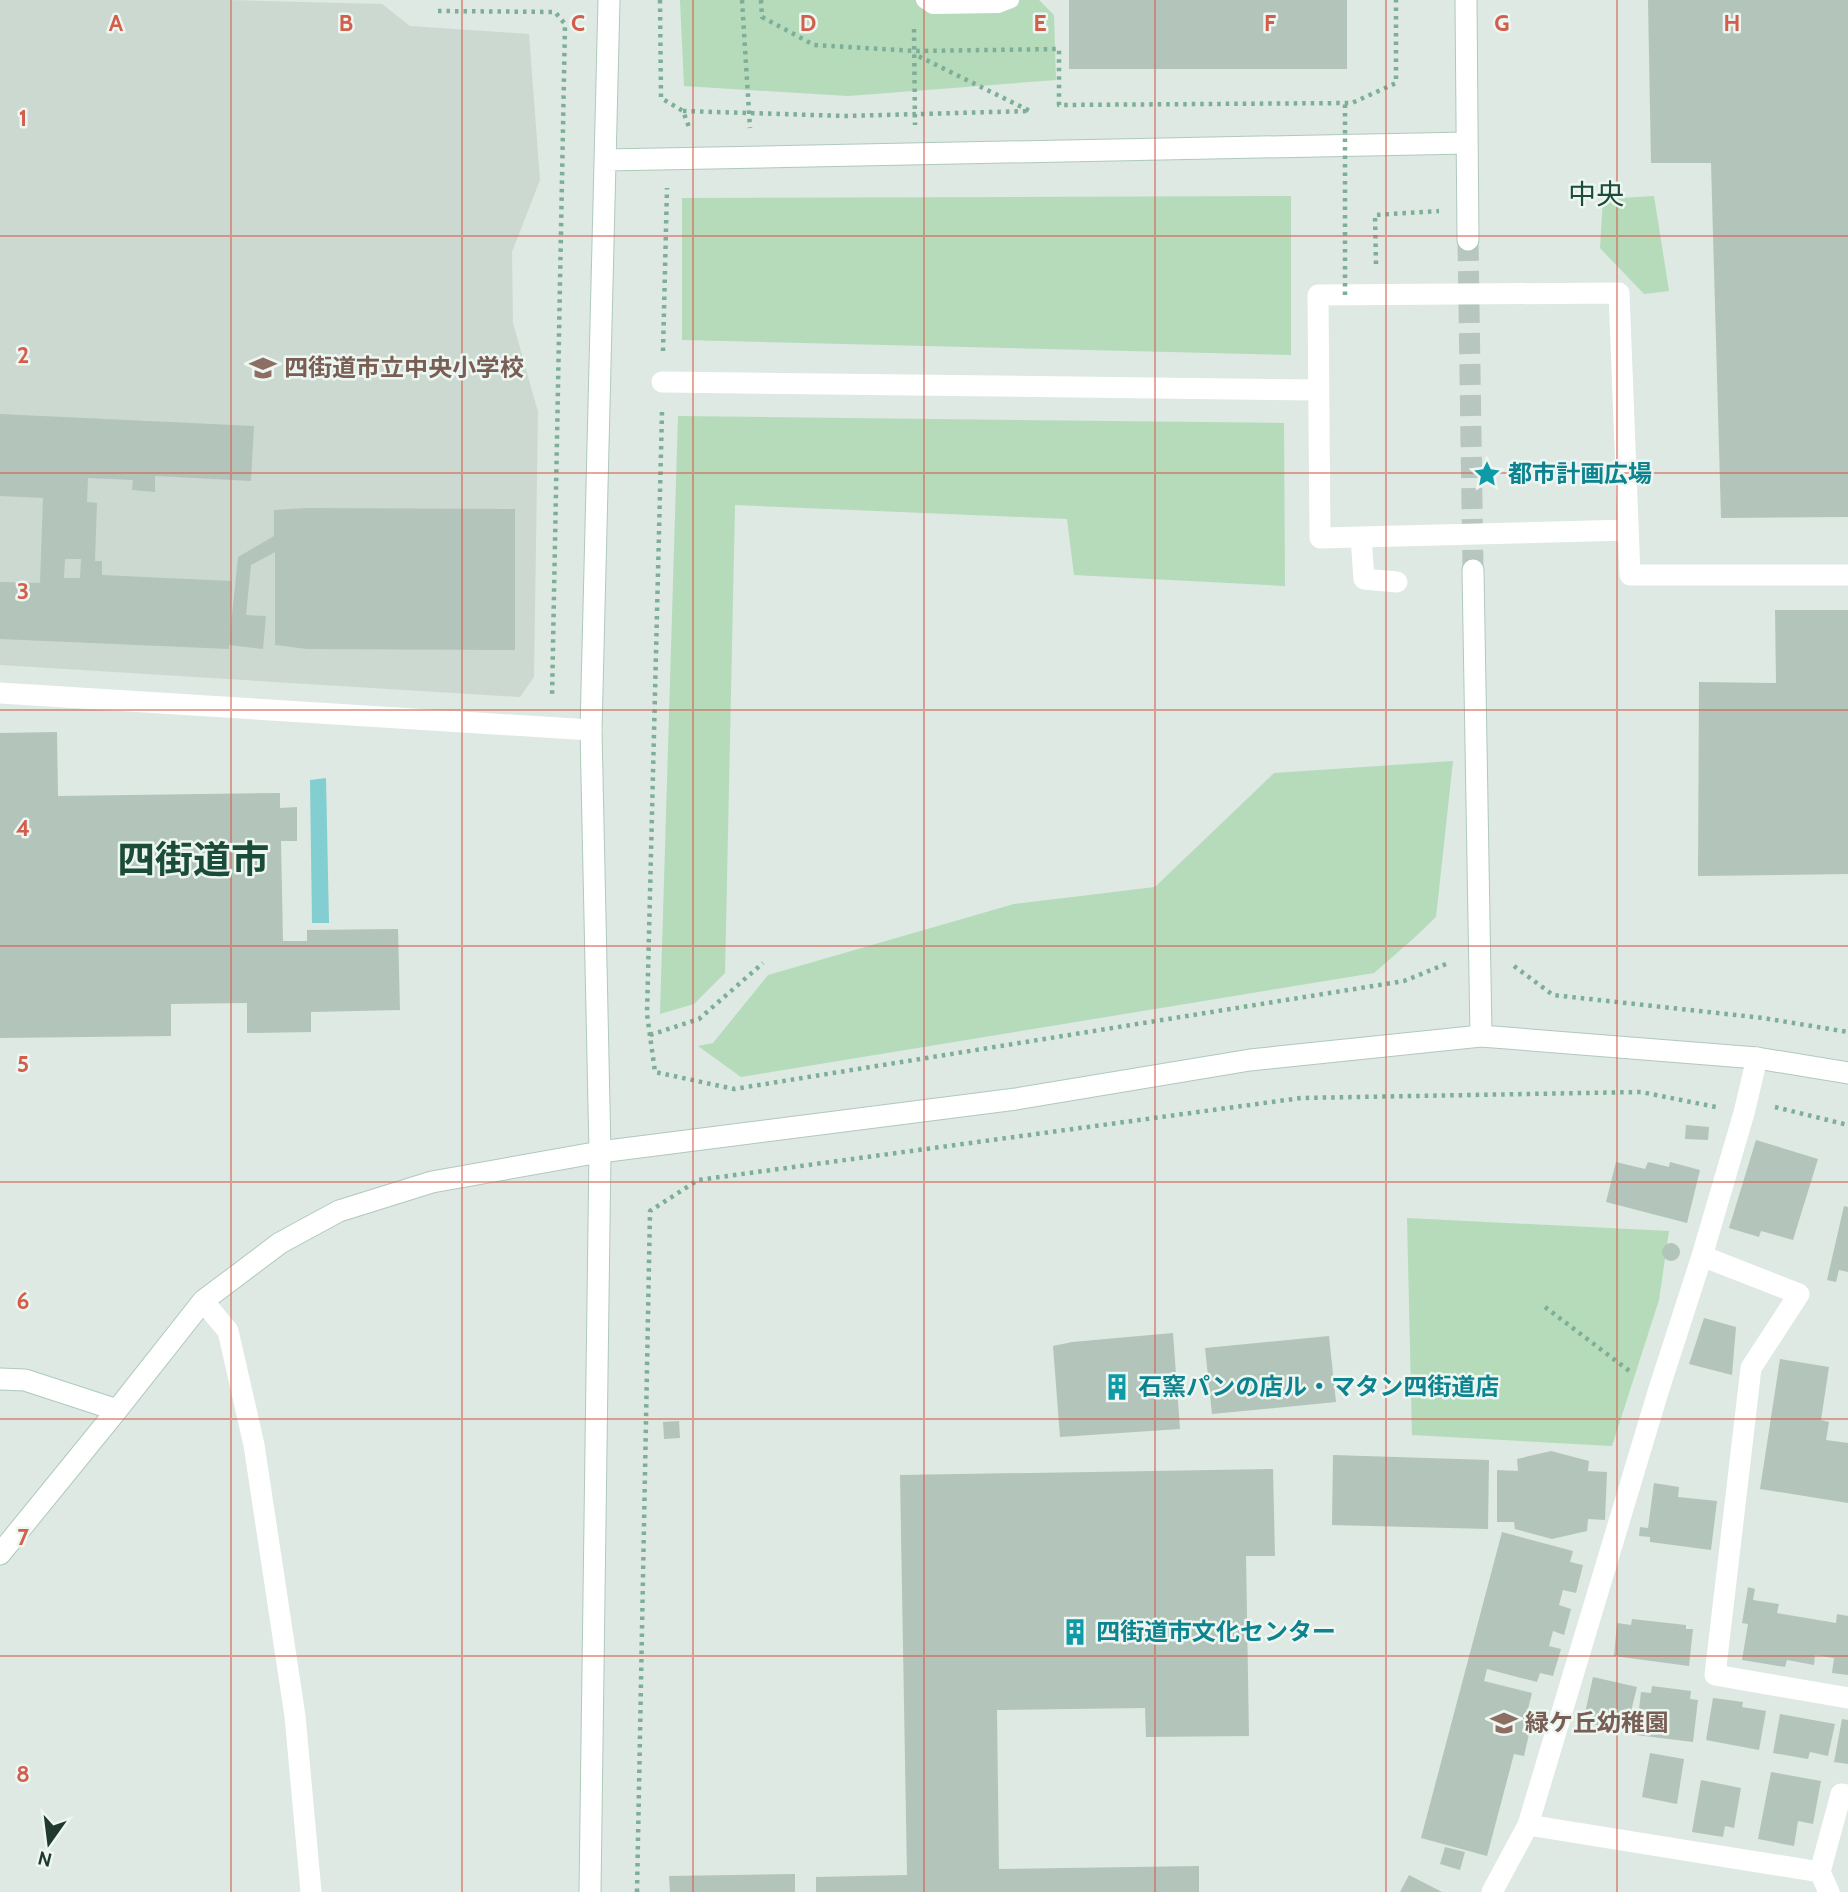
<svg xmlns="http://www.w3.org/2000/svg" width="1848" height="1892" font-family="Cabin,'Noto Sans JP',sans-serif">
  <style>
    .built { fill: #ccd9d1 }
    .green { fill: #b5dbbb }
    .water { fill: #83ced0 }
    .building { fill: #b3c4bb; fill-rule: evenodd }
    .lines { fill: none; stroke-linecap: round; stroke-linejoin: round }
    .secondary-tunnel { stroke: #b7c6be; stroke-width: 21; stroke-dasharray: 21 10; stroke-linecap: butt }
    .secondary-casing { stroke: #b0c9bd; stroke-width: 23 }
    .path { stroke: #7dae98; stroke-width: 4.5; stroke-dasharray: 3.5 5; stroke-linecap: butt }
    .lane { stroke: #fff; stroke-width: 16 }
    .street { stroke: #fff; stroke-width: 21 }
    .secondary { stroke: #fff; stroke-width: 21 }
    .path-bridge { stroke: #7dae98; stroke-width: 4.5; stroke-dasharray: 3.5 5; stroke-linecap: butt }
    .grid { fill: none; stroke: #d45e4c; stroke-width: 2; stroke-opacity: 0.55 }
    .labels { text-anchor: middle; stroke-width: 5; stroke-linejoin: round; paint-order: stroke }
    .education-label { font-size: 24px; font-weight: bold; fill: #785e54; stroke: #edf6f1; text-anchor: start }
    .culture-label { font-size: 24px; font-weight: bold; fill: #0d838f; stroke: #edf6f1; text-anchor: start }
    .quarter-label { font-size: 28px; fill: #1b4b39; stroke: #edf6f1 }
    .town-label { font-size: 38px; font-weight: bold; fill: #1b4b39; stroke: #edf6f1 }
    .grid-label { font-size: 23px; text-anchor: middle; font-weight: bold; fill: #d45e4c; stroke: #edf6f1; stroke-width: 5; stroke-linejoin: round; paint-order: stroke }
  </style>
  <rect width="100%" height="100%" fill="#dde9e2"/>
  <path class="built" d="M0,0h230l152,4 28,22 119,8 11,146 -28,72 1,71 25,89 -4,265 -14,20 -520,-32z"/>
  <path class="green" d="M680,0h359l15,15 2,65 -208,16 -164,-10z
    M1291,196v159l-609,-15v-142z
    M1654,196l15,95 -25,3 -44,-46 3,-49z
    M678,416l606,7 1,163 -211,-11 -7,-56 -332,-14 -10,468 -31,31 -34,10z
    M1453,761l-17,156 -23,22 -39,34 -633,104 -43,-31 15,-3 55,-68 246,-71 141,-17 119,-114z
    M1407,1218l262,13 -10,69 -47,146 -200,-11z"/>
  <path class="water" d="M326,778l3,145h-17l-2,-143z"/>
  <path class="building" d="M1069,0h278v69h-278z
    M1648,0h200v517l-127,1 -10,-355h-60z
    M0,414l254,12 -3,55 -96,-5v16l-23,-2 1,-10 -45,-2 -1,24 10,1 -2,58h7v14l130,6 -2,54 8,-78 36,-21v-26l34,-2 207,1v141l-208,-1 -32,-4v-93l-24,13 -5,50 20,1 -3,33 -34,-4v4l-229,-10v-57l40,1 3,-85 -43,-2zM65,559h16l-1,19h-16z
    M1775,610h73v264l-150,2 1,-194 77,1z
    M57,732l1,64 222,-3v15l17,-1v34h-16l2,100h24v-11l91,-1 2,81 -89,2v20l-64,1v-30l-76,1v32l-171,2v-305z
    M1686,1125l23,2 -1,13 -23,-1z
    M1756,1140l62,19 -25,81 -32,-9 -2,6 -30,-9z
    M1616,1162l29,7 3,-7 21,5 1,-5 30,8 -13,53 -81,-21z
    M1844,1206l4,1v65l-9,-2 -3,12 -9,-2z
    M1662 1252a9 9 0 1 1 18 0a9 9 0 1 1-18 0Z
    M1704,1318l32,9 -4,48 -43,-11z
    M1173,1333l7,96 -120,8 -7,-91 19,-4z
    M1329,1336l7,66 -124,12 -7,-66z
    M1780,1359l49,8 -8,53 8,2 -3,18 22,3v60l-88,-14z
    M679,1421l1,17 -16,1 -1,-17z
    M1551,1451l38,10 -1,10 19,1 -2,48 -17,-1 -1,12 -35,8 -37,-10 -1,-7h-17v-52l21,1 -1,-12z
    M1333,1455l156,5 -1,69 -156,-4z
    M1273,1469l2,87h-29l3,180 -103,1 -1,-29 -148,2 2,159 200,-3v26h-383v-15l91,-2 -7,-400z
    M1654,1483l25,4 -1,10 39,4 -6,49 -61,-8v-5l-11,-1 1,-9 8,1z
    M1502,1532l71,19 -3,11 13,3 -7,28 -13,-3 -4,15 12,4 -7,26 -11,-4 -4,15 12,3 -8,27 -13,-3 -3,9 -50,-13 -3,12 48,12 -10,39 7,2 -5,22 -10,-2 -27,102 -66,-18z
    M1748,1587l7,2 -2,11 26,4 -2,9 59,10 1,-9 11,2v59l-16,-2 2,-15 -19,-3 -1,10 -27,-5 -2,7 -43,-7 6,-36 -6,-1z
    M1632,1619l54,6v4h7l-4,37 -75,-10 3,-33 14,2z
    M1593,1677l44,10 -11,45 -43,-10z
    M1652,1686l39,5 -1,8 8,1 -5,42 -57,-7 5,-43 10,1z
    M1713,1698l30,4 -1,5 24,4 -7,39 -53,-10z
    M1780,1714l55,10 -7,32 -18,-4 -2,7 -35,-6z
    M1842,1719l6,1v44l-14,-2z
    M1650,1753l34,6 -7,45 -35,-7z
    M1771,1772l50,9 -8,43 -15,-3 -4,25 -36,-7z
    M1701,1780l40,8 -7,40 -9,-2 -2,11 -31,-5z
    M1445,1847l20,5 -5,18 -20,-6z
    M795,1874v18h-125l-1,-16z
    M1409,1875l33,17h-42z"/>
  <g class="lines">
    <path class="secondary-tunnel" d="M1468,240l5,330"/>
    <defs>
      <path id="secondary" d="M1466,0l2,240
        M606,160l861,-17
        M1473,570l8,466
        M0,1379l25,1 92,30
        M0,1554l117,-144 86,-109 77,-58 59,-32 93,-29 168,-30 416,-53 234,-39 231,-24 276,22 91,15
        M590,1892l10,-740 -9,-422 18,-730"/>
    </defs>
    <use href="#secondary" class="secondary-casing"/>
    <path class="path" d="M660,0l1,98 22,13 6,16h2
      M742,0l8,128
      M761,0l1,17 52,28 103,6 142,-2v56l293,-2 44,-20v-83
      M438,11l117,1 10,12 -13,674
      M914,29l1,96
      M683,111l164,5 183,-5 -116,-57
      M1376,264l-1,-49 64,-4
      M663,351l4,-163
      M662,412l-15,602 8,58 79,17 670,-108 42,-17v-4
      M1514,966l39,29 210,23 85,14
      M650,1035l49,-16 64,-56
      M1775,1107l73,18
      M1545,1307l87,66
      M637,1892l13,-681 48,-31 603,-82 340,-6 75,15"/>
    <path class="lane" d="M924,0l9,6 65,-1 13,-5"/>
    <path class="street" d="M662,382l657,8
      M1628,530l-308,8 -2,-243 301,-2 11,282h218
      M1361,537l3,42 33,3
      M0,693l591,37
      M1702,1256l97,38 -48,74 -36,307 133,23
      M203,1301l25,30 26,114 41,271 16,176
      M1528,1825l292,47
      M1492,1892l36,-67 130,-433 44,-136 42,-143 13,-55
      M1829,1892l-9,-20 21,-78 7,1"/>
    <use href="#secondary" class="secondary"/>
    <path class="path-bridge" d="M1345,295v-193"/>
  </g>
  <path class="grid" d="M231,0v1892M462,0v1892M693,0v1892M924,0v1892M1155,0v1892M1386,0v1892M1617,0v1892M0,236h1848M0,473h1848M0,710h1848M0,946h1848M0,1182h1848M0,1419h1848M0,1656h1848"/>
  <defs>
    <symbol id="school-bare" viewBox="-9 -9 18 18"><path d="M0-5L7-2L0 1L-7-2ZM-4 1L0 2.5L4 1V4Q0 6-4 4Z" fill="#8d6e63" stroke="#edf6f1" stroke-width="2.5" paint-order="stroke"/></symbol>
    <symbol id="sight-bare" viewBox="-9 -9 18 18"><path d="M0-6L1.8-2.2L6-1.7L2.9 1.2L3.7 5.4L0 3.3L-3.7 5.4L-2.9 1.2L-6-1.7L-1.8-2.2Z" fill="#0f9aa8" stroke="#edf6f1" stroke-width="2.5" paint-order="stroke"/></symbol>
    <symbol id="building-bare" viewBox="-9 -9 18 18"><path d="M-4-6H4V6H1V3H-1V6H-4ZM-2.5-4.3h1.7v1.8h-1.7ZM.8-4.3h1.7v1.8H.8ZM-2.5-1h1.7V.8h-1.7ZM.8-1h1.7V.8H.8Z" fill="#0f9aa8" stroke="#edf6f1" stroke-width="2.5" paint-order="stroke"/></symbol>
  </defs>
  <g fill-rule="evenodd">
    <use href="#school-bare" x="244" y="349" width="38" height="38"/>
    <use href="#sight-bare" x="1468" y="455" width="38" height="38"/>
    <use href="#building-bare" x="1098" y="1368" width="38" height="38"/>
    <use href="#building-bare" x="1056" y="1613" width="38" height="38"/>
    <use href="#school-bare" x="1485" y="1704" width="38" height="38"/>
  </g>
  <g class="labels">
    <g class="education-label">
      <text x="284" y="376">四街道市立中央小学校</text>
      <text x="1525" y="1731">緑ケ丘幼稚園</text>
    </g>
    <g class="culture-label">
      <text x="1508" y="482">都市計画広場</text>
      <text x="1138" y="1395">石窯パンの店ル・マタン四街道店</text>
      <text x="1096" y="1640">四街道市文化センター</text>
    </g>
    <g class="quarter-label">
      <text x="1596" y="204">中央</text>
    </g>
    <g class="town-label">
      <text x="193" y="873">四街道市</text>
    </g>
  </g>
  <g class="grid-label">
    <text x="116" y="31">A</text>
    <text x="346" y="31">B</text>
    <text x="578" y="31">C</text>
    <text x="808" y="31">D</text>
    <text x="1040" y="31">E</text>
    <text x="1270" y="31">F</text>
    <text x="1502" y="31">G</text>
    <text x="1732" y="31">H</text>
    <text x="23" y="126">1</text>
    <text x="23" y="363">2</text>
    <text x="23" y="599">3</text>
    <text x="23" y="836">4</text>
    <text x="23" y="1072">5</text>
    <text x="23" y="1309">6</text>
    <text x="23" y="1545">7</text>
    <text x="23" y="1782">8</text>
  </g>
  <g transform="translate(49 1843) rotate(194)" stroke="#edf6f1" stroke-width="5" paint-order="stroke">
  <path d="M0-5L12 26L0 18L-12 26Z" fill="#1f392f"/>
  <text y="-10" font-size="19" font-weight="bold" text-anchor="middle" fill="#1f392f">N</text>
  </g>
</svg>
